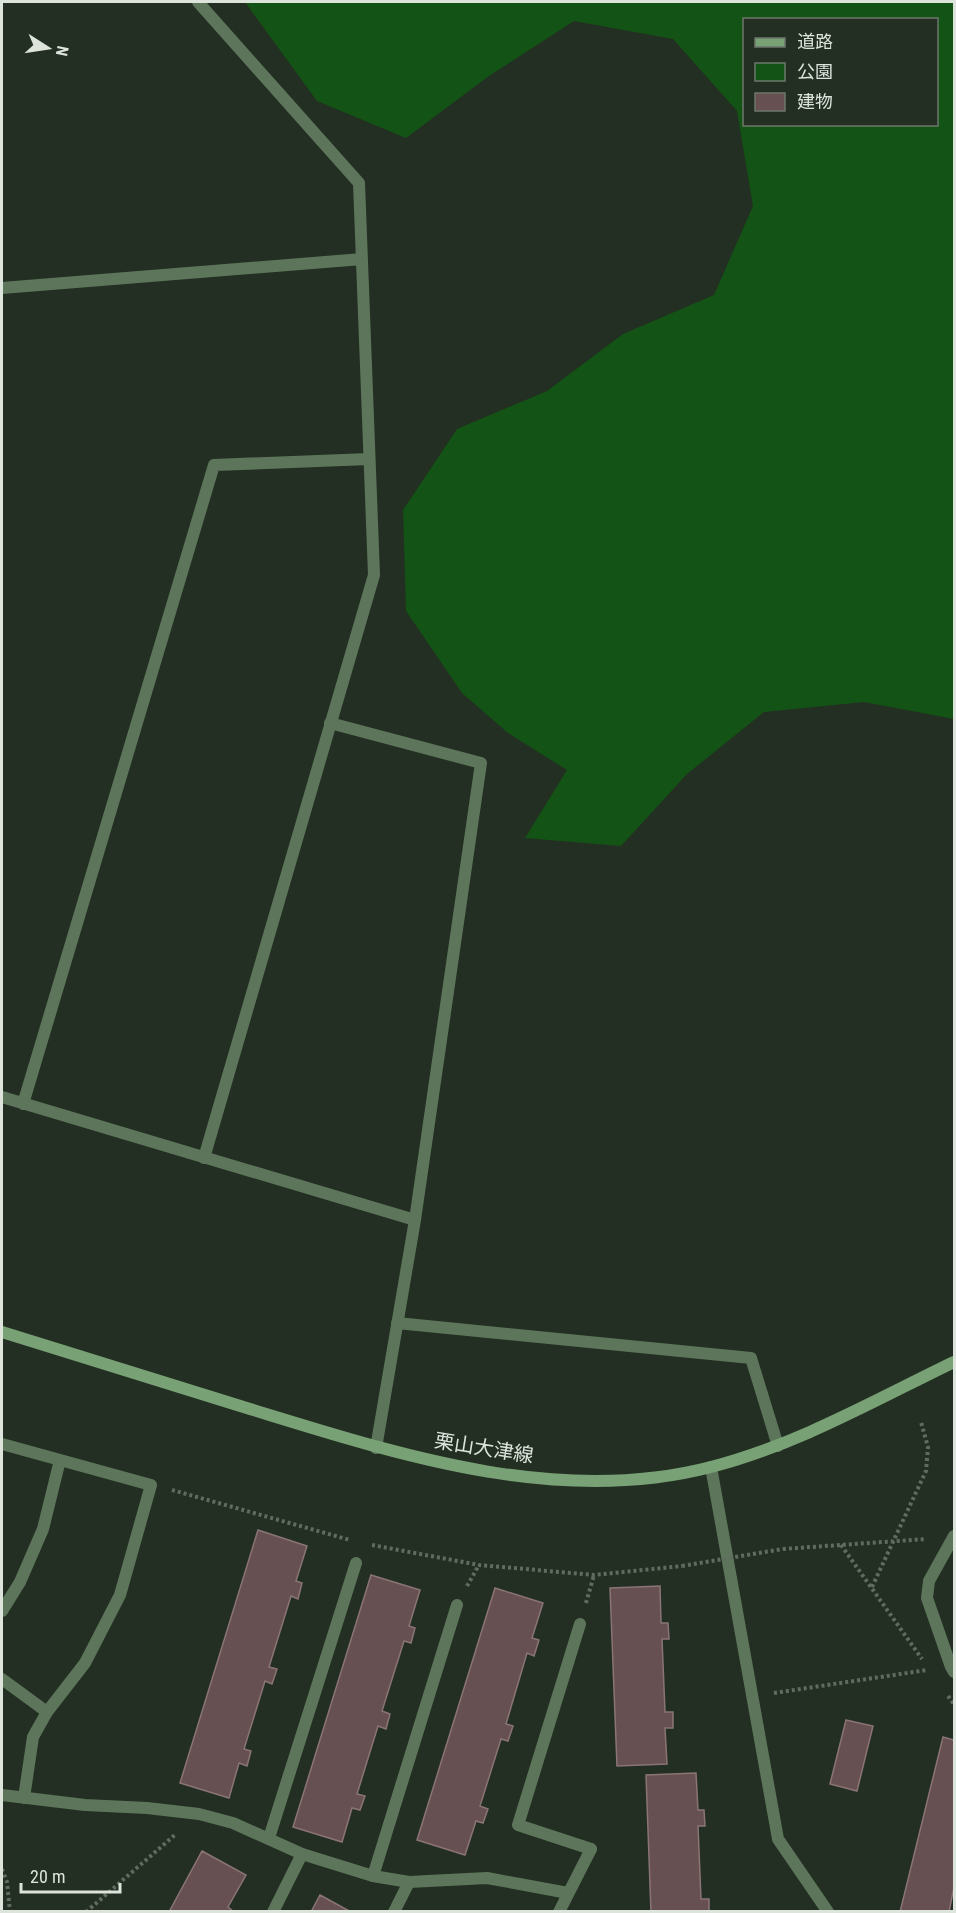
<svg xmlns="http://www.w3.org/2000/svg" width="956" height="1913" font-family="'Roboto Condensed','Noto Sans JP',sans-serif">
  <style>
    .green { fill: #135315; fill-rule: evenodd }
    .building { fill: #665051; stroke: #8b7475; stroke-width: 1.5 }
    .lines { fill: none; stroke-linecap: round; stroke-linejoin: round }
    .path { stroke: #616c61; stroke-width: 4; stroke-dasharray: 3 3; stroke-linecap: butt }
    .lane { stroke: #5d765b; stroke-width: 12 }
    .street { stroke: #5d765b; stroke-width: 12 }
    .secondary { stroke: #78a175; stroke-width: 12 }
    .path-bridge { stroke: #616c61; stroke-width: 4; stroke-dasharray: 3 3; stroke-linecap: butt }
    .labels { text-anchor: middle; stroke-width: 5; stroke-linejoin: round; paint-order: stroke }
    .street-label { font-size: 20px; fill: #dce4dc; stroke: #232f22 }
  </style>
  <rect width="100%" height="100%" fill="#232f22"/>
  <path class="green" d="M245,2h709v717l-90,-17 -100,10 -77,62 -66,72 -96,-8 42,-68 -59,-37 -46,-40 -56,-82 -3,-101 54,-81 90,-38 76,-57 91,-39 39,-89 -16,-95 -64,-72 -99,-18 -85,55 -83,62 -89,-37zM744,20h192v104h-192z"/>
  <path class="building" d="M258,1530l49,16 -11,35 6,2 -4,16 -7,-3 -22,71 8,2 -5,15 -7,-3 -21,68 7,2 -4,15 -8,-3 -10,35 -49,-15z
    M371,1575l49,15 -11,36 6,2 -4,15 -7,-2 -22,70 8,3 -4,15 -8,-3 -21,68 8,2 -5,14 -8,-2 -10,34 -49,-15z
    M660,1586l1,37h7l1,16h-7l3,73h8v16h-8l2,36 -50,2 -7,-178z
    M495,1588l48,15 -11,35 7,2 -5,16 -7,-3 -21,71 7,2 -5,15 -7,-2 -21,67 8,3 -5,14 -7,-2 -11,34 -48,-15z
    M846,1720l27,6 -16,65 -27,-7z
    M943,1737l11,3v147l-5,25h-49z
    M696,1773l2,37h6l1,16h-7l3,73h8v13h-58l-5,-137z
    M202,1851l44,24 -18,32 6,5h-65z
    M320,1895l31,17h-40z"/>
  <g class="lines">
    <path class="path" d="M172,1490l178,50
      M372,1545l107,20 115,10 88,-9
      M841,1545l81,114
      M783,1549l143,-10
      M467,1586l12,-21
      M872,1587l54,-116 2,-24 -7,-25
      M586,1603l8,-28
      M774,1693l153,-23
      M948,1696l6,8
      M2,1869l5,13 3,30
      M24,1912h1
      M86,1912l90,-78"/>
    <path class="lane" d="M954,1536l-25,45 -2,17 24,69 3,5
      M580,1624l-62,201 73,24
      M269,1838l87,-275
      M373,1876l84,-271
      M273,1912l29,-58
      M394,1912l15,-30"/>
    <path class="street" d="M198,2l161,181 15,392 -170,583
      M2,288l360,-29
      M330,723l151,40 -66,457
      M2,1097l413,123 -39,228
      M23,1104l191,-639 155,-6
      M397,1323l354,35 27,88
      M2,1444l149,41 -31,110 -35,68 -38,49 -14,25 -9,61
      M711,1467l67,372 50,73
      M2,1611l18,-29 23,-53 17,-69
      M2,1679l45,33
      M2,1795l83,10 62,3 52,6 34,9 69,31 71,22 36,6 78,-4 81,15
      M559,1912l32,-63"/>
    <path class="secondary" d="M2,1332c82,26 165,51 248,77 147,45 307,98 461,58 86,-22 164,-67 243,-105"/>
    <path class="path-bridge" d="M682,1566l101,-17"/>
  </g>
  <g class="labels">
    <g class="street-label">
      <text transform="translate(484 1448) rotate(9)" y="7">栗山大津線</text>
    </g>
  </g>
  <rect width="956" height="1913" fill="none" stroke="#dce4dc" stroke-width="6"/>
  <rect x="743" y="18" width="195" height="108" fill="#232f22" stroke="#6d776c" stroke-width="1.5"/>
  <rect x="755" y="38" width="30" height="9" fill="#78a175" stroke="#6d776c" stroke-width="1.5"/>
  <text x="797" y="48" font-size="18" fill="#dce4dc">道路</text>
  <rect x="755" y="63" width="30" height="18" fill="#135315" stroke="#6d776c" stroke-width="1.5"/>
  <text x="797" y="78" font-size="18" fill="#dce4dc">公園</text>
  <rect x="755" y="93" width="30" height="18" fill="#665051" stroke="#6d776c" stroke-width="1.5"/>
  <text x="797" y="108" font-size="18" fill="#dce4dc">建物</text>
  <g transform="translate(48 48) rotate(102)" stroke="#232f22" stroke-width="4.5" paint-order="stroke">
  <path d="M0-4.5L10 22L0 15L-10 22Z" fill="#dce4dc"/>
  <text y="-9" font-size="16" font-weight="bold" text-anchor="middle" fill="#dce4dc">N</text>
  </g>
  <path d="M21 1883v9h99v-9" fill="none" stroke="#dce4dc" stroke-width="3"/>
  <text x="30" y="1883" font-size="18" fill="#dce4dc" stroke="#232f22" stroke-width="4.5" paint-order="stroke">20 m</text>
</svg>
